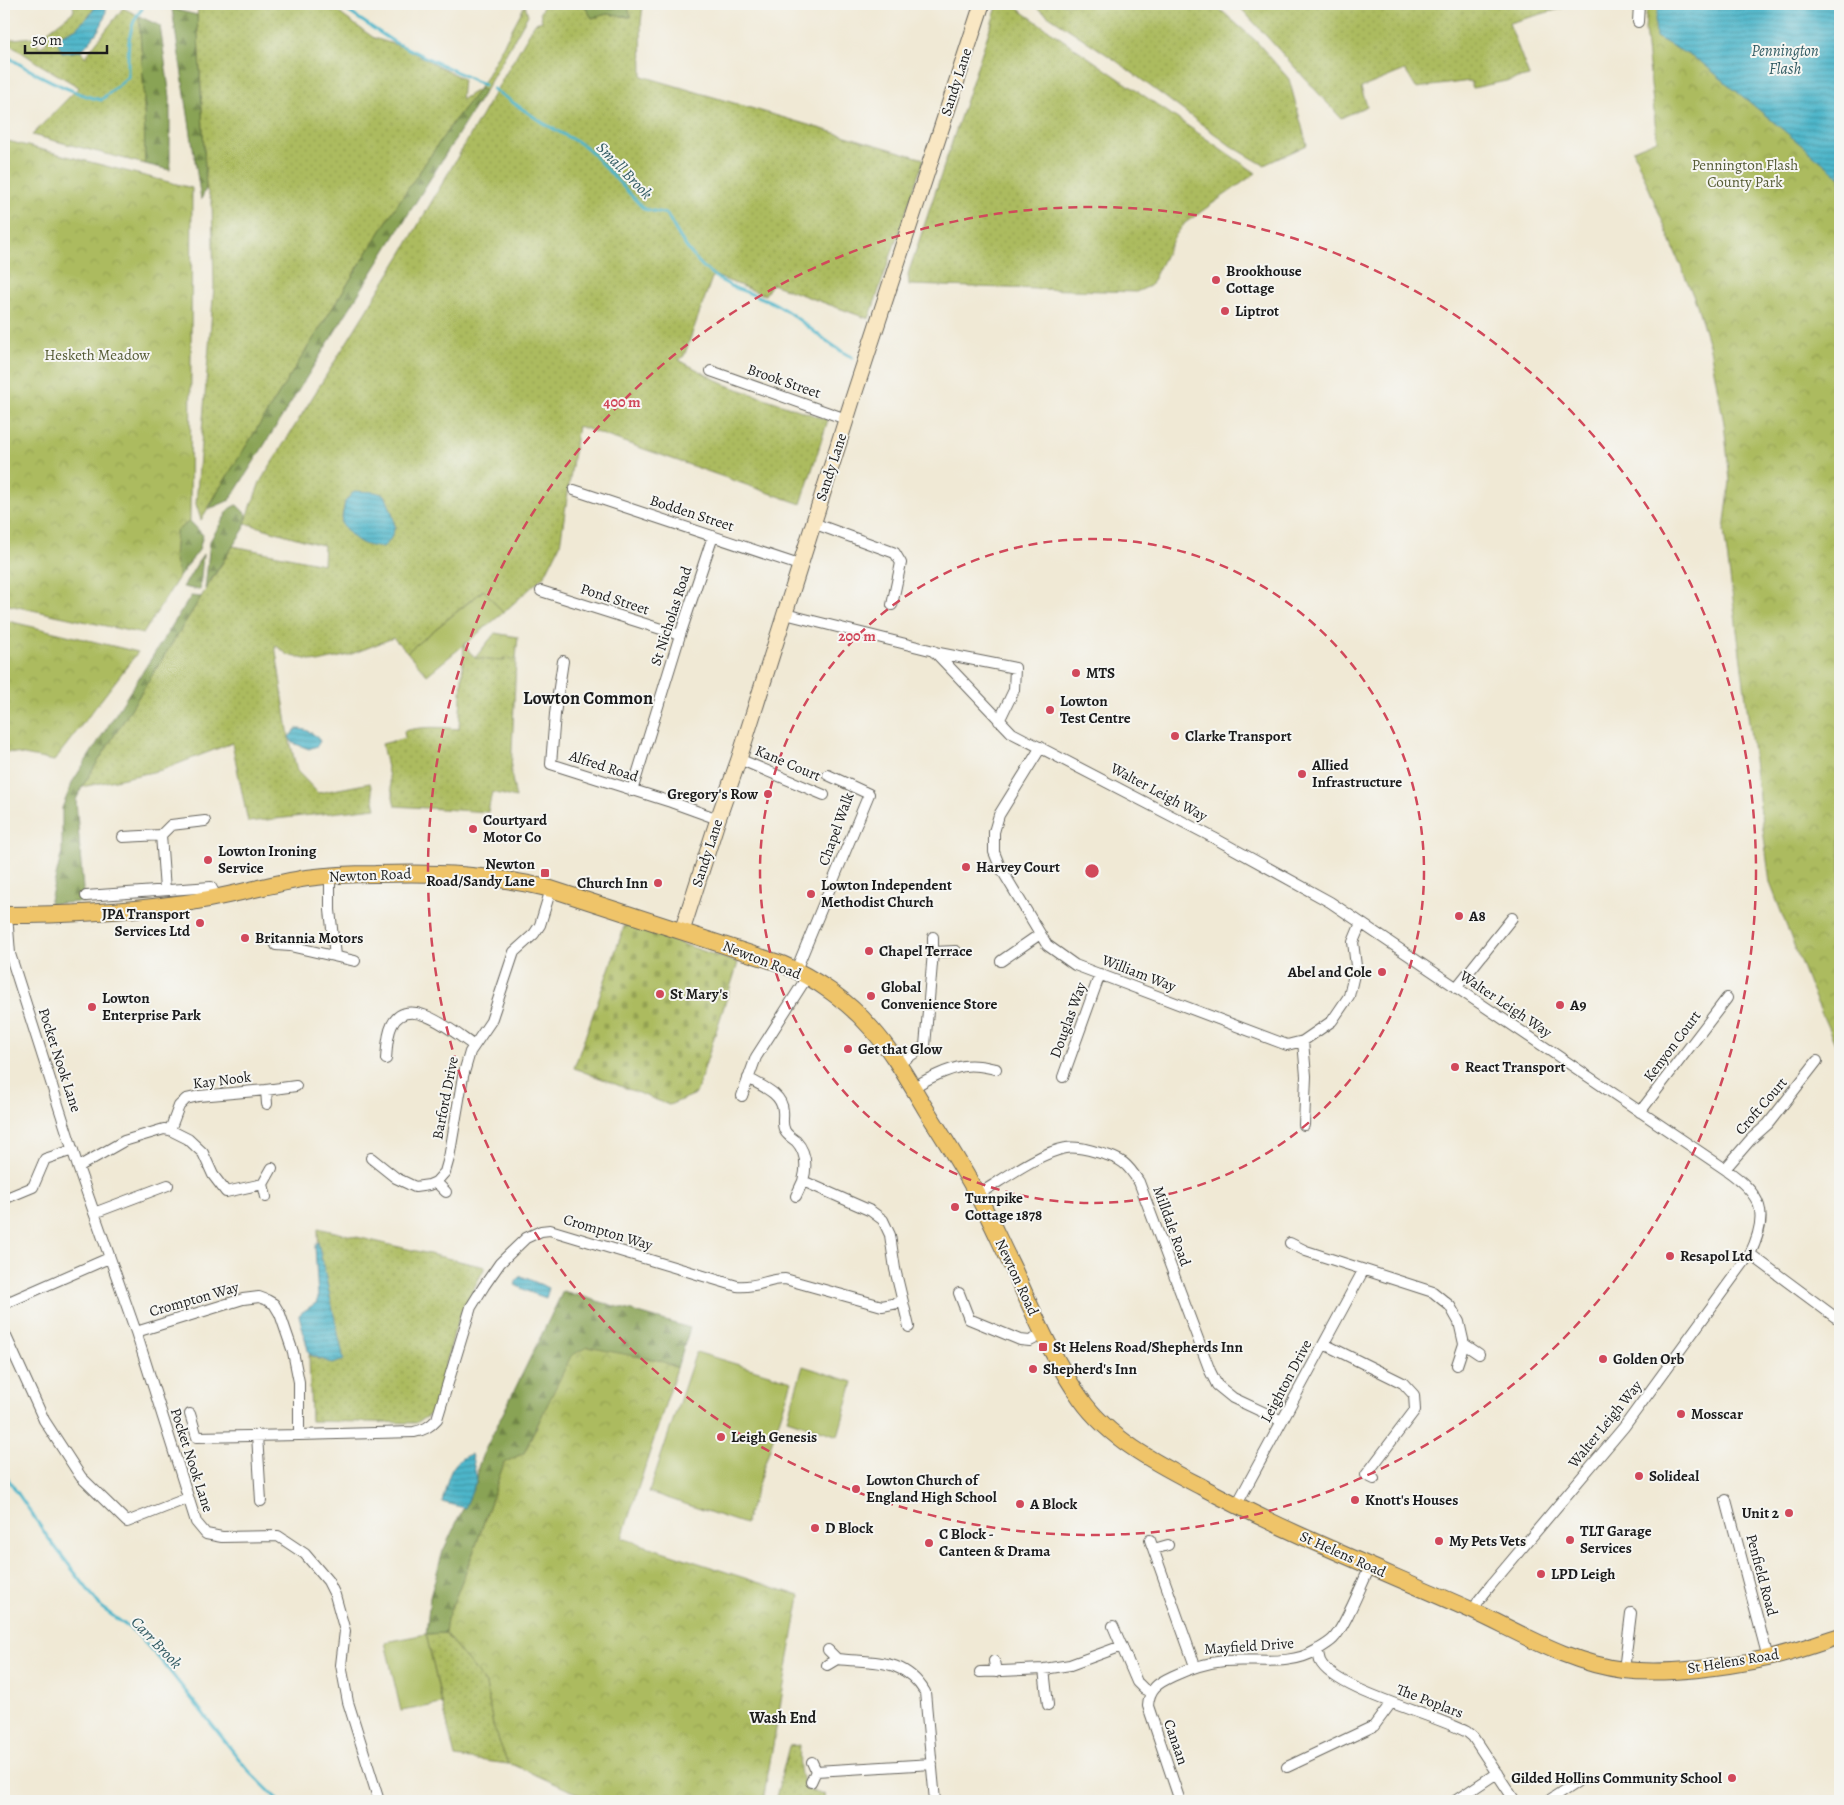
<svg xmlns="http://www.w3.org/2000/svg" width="1844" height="1805" font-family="Alegreya,serif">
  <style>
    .grass { fill: url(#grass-dots); stroke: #646c3d; fill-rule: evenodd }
    .forest { fill: url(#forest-firs); stroke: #526038 }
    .cemetery { fill: url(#cemetery-stones); stroke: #646c3d }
    .park { fill: url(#park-crowns); stroke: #646c3d }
    .pitch { fill: #acbb5e; stroke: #646c3d }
    .water { fill: url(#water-rules); stroke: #346973 }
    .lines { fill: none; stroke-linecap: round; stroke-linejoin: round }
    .stream { stroke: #4db6ca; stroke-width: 3 }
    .street-casing { stroke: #66645d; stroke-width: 12 }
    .secondary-casing { stroke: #66645d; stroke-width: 17 }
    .primary-casing { stroke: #66645d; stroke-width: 18 }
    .street { stroke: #fff; stroke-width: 10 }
    .secondary { stroke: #f9e7c3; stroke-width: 15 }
    .primary { stroke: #efc469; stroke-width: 16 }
    .ring { fill: none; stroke: #d1495b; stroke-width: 2.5; stroke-dasharray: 9 6 }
    .poi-dot { fill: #d1495b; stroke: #f6f6f2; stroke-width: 2 }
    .labels { text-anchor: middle; stroke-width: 4; stroke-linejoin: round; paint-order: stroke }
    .street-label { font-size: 15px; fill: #1c1c1c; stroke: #f6f6f2 }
    .park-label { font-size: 15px; fill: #565c36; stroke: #f6f6f2 }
    .poi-label { font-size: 15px; font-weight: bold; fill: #1c1c1c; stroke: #f6f6f2; text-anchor: start }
    .water-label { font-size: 16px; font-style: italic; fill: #305a62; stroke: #f6f6f2 }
    .neighbourhood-label { font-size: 16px; font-weight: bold; fill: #1c1c1c; stroke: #f6f6f2 }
    .quarter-label { font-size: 18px; font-weight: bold; fill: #1c1c1c; stroke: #f6f6f2 }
    .centre { fill: #d1495b; stroke: #f6f6f2; stroke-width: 2.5 }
    .ring-label { font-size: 15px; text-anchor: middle; font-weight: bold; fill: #d1495b; stroke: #f6f6f2; stroke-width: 4; stroke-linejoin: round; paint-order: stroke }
  </style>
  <defs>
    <pattern id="grass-dots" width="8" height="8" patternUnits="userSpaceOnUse" patternTransform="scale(1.25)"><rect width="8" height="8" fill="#acbb5e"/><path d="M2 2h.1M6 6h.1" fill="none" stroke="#93a051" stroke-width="1.8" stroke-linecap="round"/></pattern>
    <pattern id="forest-firs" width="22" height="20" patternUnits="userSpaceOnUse" patternTransform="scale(1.25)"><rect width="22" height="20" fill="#89a355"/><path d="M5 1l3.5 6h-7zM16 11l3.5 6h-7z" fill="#6f8446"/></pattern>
    <pattern id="cemetery-stones" width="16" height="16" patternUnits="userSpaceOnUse" patternTransform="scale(1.25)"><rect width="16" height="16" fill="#acbb5e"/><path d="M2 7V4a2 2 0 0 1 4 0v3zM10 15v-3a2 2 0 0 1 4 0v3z" fill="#93a051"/></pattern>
    <pattern id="park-crowns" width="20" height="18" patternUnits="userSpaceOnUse" patternTransform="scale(1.25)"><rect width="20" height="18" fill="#acbb5e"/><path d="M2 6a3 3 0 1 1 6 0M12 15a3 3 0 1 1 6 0" fill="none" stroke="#93a051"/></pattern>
    <pattern id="water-rules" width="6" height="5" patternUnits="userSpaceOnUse" patternTransform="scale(1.25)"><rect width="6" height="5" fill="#4db6ca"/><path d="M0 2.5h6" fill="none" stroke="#3f93a3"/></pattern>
  </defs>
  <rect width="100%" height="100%" fill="#f6f6f2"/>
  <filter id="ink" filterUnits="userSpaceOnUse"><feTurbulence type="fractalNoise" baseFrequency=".02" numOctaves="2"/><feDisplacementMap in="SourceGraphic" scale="10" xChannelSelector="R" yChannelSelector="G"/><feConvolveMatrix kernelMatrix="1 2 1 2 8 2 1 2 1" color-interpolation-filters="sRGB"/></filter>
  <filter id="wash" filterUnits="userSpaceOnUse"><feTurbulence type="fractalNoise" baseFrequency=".0096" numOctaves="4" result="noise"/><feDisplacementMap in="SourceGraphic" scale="20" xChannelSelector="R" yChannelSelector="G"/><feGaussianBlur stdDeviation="1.12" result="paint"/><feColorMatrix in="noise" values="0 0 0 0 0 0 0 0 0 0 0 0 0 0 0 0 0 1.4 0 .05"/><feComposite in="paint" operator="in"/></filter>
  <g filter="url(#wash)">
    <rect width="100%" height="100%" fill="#f0e9d5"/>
    <path class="grass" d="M73,4h24l-8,12 -14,13 -15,7 2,17 19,-2 4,6 38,-49 16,8 5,75 1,73 -113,-29 47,-48 -40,-23 -35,-24 29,-3 7,10 7,-4 -4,-8 31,-24z
      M199,4h133l11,12 31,22 29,9 60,32 -2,21 19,-12 45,-83 3,10 -43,76 -5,-3 -26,33 -57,84 -179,286 -17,29 -5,-16 18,-218 -2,-84 -6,-14 -9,-173z
      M545,4h38l9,14 15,-4 23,3 -3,-13h16l-2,19 1,53 282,83 -55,160 -97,-35 -7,11 -52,-20 -29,81 -5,4 47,25 102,35 -27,84 -223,-78 -18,119 -15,30 -42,38 -20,-23 -76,62 -14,-14 -44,17 -31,7 -30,-7 -13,-10 14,92 8,34 21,22 52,-10 6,25 -128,14 -16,-79 -70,27 -80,17 151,-241 90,18 1,-19 -7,-1 -72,-21 15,-41 142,-229 133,-230 7,-2 -2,-9zM385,495l11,33 -55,-5 4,-21z
      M998,4h13l245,169 -71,50 -10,13 -25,50 -14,6 -227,-7 -1,-11z
      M1031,4h183l42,37 33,38 18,66 -43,20 -33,-19 -116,-86z
      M1237,4h323l3,4 -54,15 20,53 -56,12 -3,-7 -54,7 -11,-18 -44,18 6,18 -26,12z
      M464,645l11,13 14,2 27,-1 -5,114 5,25 -24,-6 -4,20 -93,-6 -13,-62 23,-6 -1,-7c21,-5 33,-4 55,-2z
      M318,1228l167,39 -24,46 -7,20 -20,79 -18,11 -105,-2 -2,-66 12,5z
      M445,1633l41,51 7,41 15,39 -53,-7 -29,-123z
      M800,1745c-1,16 -1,32 7,45l17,4 1,7h-50l14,-55z"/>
    <path class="forest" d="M583,4h44l4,13 -24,-3 -15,4z
      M172,9l25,6 9,173 -5,12z
      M139,16l21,10 10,71v73l-25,-6 -1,-73z
      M480,88l5,3 -255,409 -21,9 9,-18 179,-286 57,-84z
      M237,505l10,10 -3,14 -39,60 5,-48 20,-33z
      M190,521l13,14 -4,15 -20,27 -5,-21 2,-25z
      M203,554l-3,36 -17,-3z
      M191,596l10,1 -119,190 -6,13 8,102 -35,2 13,-52v-44l11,-27z
      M563,1291l127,37 -13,40 -16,-7 -124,63 -13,29 -20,10 -29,85 -28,71 -2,14 -19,1 4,-37 13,-46 34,-72 1,-12 4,-11z"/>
    <path class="cemetery" d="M625,924l113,39 -42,131 -27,11 -95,-37z"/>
    <path class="park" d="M1647,4h193v1051l-30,-68 -40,-104 -46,-352 6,-50 -6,-58 -14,-74 -13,-44 -64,-155 24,-10 -12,-111z
      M4,140l188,48 -2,333 -14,10 -2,25 5,21 -36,57 -139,-30z
      M4,620l134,32 -84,109 -50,-10z
      M495,633l23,4 -2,22 -27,1 -14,-2z
      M587,1347l74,14 16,7 -55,170 178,58 -37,205h-170l-79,-36 -6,-1 -15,-39 -7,-41 -41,-51 2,-14 29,-73 28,-83 20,-10 47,-97z"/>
    <path class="pitch" d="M484,590l19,23 -76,62 -20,-23z
      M696,1352l96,29 -47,143 -96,-32z
      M803,1366l50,16 -15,54 -51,-17z
      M426,1634l16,70 -41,7 -16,-69z"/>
    <path class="water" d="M97,4h9c2,18 -13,34 -25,47l-19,2 -4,-10 2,-7 15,-7 15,-14z
      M1659,4h181v173l-139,-115 -45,-25 -1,-14z
      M354,491l21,1 10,3c8,20 17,36 -2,52 -21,0 -29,-7 -42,-24l4,-21z
      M296,729c11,0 17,3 24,12l-3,5 -8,3 -16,-6 -4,-6z
      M318,1242l26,118 -11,4 -24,-10 -10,-39 2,-2 15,-10 2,-5 -3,-52z
      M521,1276l28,12 -3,10 -17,-6 -14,-7 2,-6z
      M471,1454l6,25 -12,29 -23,-6c6,-21 6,-40 29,-48z"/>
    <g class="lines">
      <path class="stream" d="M337,4l57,38 90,43
        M4,54c24,17 69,40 97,46l27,-23c0,-22 -2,-51 14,-68
        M493,89l50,34 43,24 58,62 23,5c15,30 33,58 66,73 16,7 35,11 49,21 24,15 44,36 70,49
        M4,1473l45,66 53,69 33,24 29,32 83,105 32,32"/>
    </g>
  </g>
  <g filter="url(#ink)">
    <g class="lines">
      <defs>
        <path id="street" d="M1638,22l1,-18
          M711,371l135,48
          M574,490l225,75
          M813,523l82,30 6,10 -9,42
          M541,591l139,44
          M785,614l149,37 78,82 202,105 116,64 395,267c37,26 45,43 25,85l-126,173 -133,158 -12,15 -6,11
          M934,652l81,16 -1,22 -15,31
          M563,661l-8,53 -4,50 120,38 47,17
          M1041,747l-42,68 -5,17v20l6,15 47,78 28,20 212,80 16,-4 29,-20 17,-25 7,-30 -3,-24 8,-19
          M739,759l85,36
          M632,791l48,-156 33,-99
          M161,835l10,-10 34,-4
          M123,837l38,-2 4,55
          M330,875v35l5,46
          M86,896l125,-9 6,11
          M7,915l3,39 68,213 58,165 60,190 10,12 16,3 56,-1 27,18 23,27 7,14 10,36 -4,34 7,37 31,99
          M276,945l14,1 65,15
          M933,952l23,-1
          M1001,961l39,-27
          M796,970l73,-176 -41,-19
          M1456,988l56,-70
          M1303,1041l3,35 -2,49
          M386,1059c1,-11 1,-24 6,-34 16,-33 64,9 81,20
          M898,1064l27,-18 8,-94v-15
          M1063,1077l37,-103
          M748,1078c13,8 34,15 35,33 1,7 -2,13 2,20 2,4 7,7 11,10 11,12 11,26 7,40l68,30 12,9 7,15 5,34 14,58
          M913,1088c13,-9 35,-19 51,-22 11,-2 21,1 32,3
          M266,1090l1,14
          M742,1096l14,-39 51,-80
          M1640,1112l87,-114
          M170,1130l9,-24 7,-7 13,-3 67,-6 30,-4
          M371,1158l25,20 19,9 14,-2 7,-3 9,-10 4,-14 14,-82 7,-24 21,-31 23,-69 20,-18 6,-9 11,-36
          M78,1167l46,-26 40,-12 6,1 18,9 15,14 10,22 13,17 37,-8 9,-16
          M1725,1169l26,-30 17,-15 49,-63
          M436,1182l10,10
          M263,1184l3,13
          M977,1195c24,-14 63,-43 89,-47 11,-2 23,2 34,5 22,6 27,10 39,29l71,189 7,14 16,13 49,23
          M796,1196l7,-15
          M4,1199l29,-12 12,-28 28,-9
          M94,1213l74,-28
          M1290,1243l16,8 127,41 17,14 9,16 5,22 -7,21
          M1750,1254l85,63h5
          M959,1293l10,26 51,21 10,1 14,-7
          M4,1304l105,-46
          M4,1332l40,88 37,57 46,45 61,-24
          M136,1332l107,-33 16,-2 8,3 7,4 6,10 13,38 6,30v53l115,-3c10,-2 16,-5 23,-13l34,-112 13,-21 16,-23 26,-25 15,-7 9,-1 187,56c21,2 29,-7 48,-7l97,27 21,-4
          M1324,1344l79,39 11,12 1,15 -49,65 8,4
          M1464,1344l15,10
          M190,1414l7,23 102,-2
          M257,1435l4,66
          M1726,1500l42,158
          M1236,1506l127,-235
          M1150,1540l45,126
          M1154,1549l14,-4
          M1113,1626l24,56 7,7 6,3
          M1318,1649c0,4 1,9 2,12 14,29 116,54 147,71l6,5 42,64
          M837,1659c36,4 67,-2 88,33l10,109
          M994,1661l2,11
          M827,1665l10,-6 -9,-9
          M1044,1669l4,36
          M1624,1670l7,-57
          M980,1672l64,-3 26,-4 52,-19
          M1287,1767l87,-41 17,-23
          M816,1771l116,-7
          M811,1782l5,-11 -4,-9
          M1180,1801l-32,-95c1,-18 10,-23 25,-30 17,-8 32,-13 51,-15 31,-3 65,6 93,-11 5,-3 12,-7 16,-11 12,-12 28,-54 37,-72
          M1455,1801l42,-28
          M1548,1801l29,-19"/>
        <path id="secondary" d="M682,931l36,-112 21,-60 113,-358 130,-397"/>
        <path id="primary" d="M4,915c58,0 116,-3 173,-11 44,-5 87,-19 130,-26 23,-3 45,-4 68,-4 63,-2 115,0 176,15l231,75c33,14 66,37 89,64 22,24 37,52 54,80 18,29 37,58 53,88 13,25 24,50 36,74 20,44 39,90 67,129 29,41 77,65 121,88 87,47 179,83 269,123 50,23 97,53 153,60 43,5 101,-3 144,-12 24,-5 48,-14 72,-22"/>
      </defs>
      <use href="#street" class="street-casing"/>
      <use href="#secondary" class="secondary-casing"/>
      <use href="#primary" class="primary-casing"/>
      <use href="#street" class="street"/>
      <use href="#secondary" class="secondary"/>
      <use href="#primary" class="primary"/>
    </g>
  </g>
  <g class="ring">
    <circle cx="1092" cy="871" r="332"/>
    <circle cx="1092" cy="871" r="664"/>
  </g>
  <g class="poi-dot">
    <circle cx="1216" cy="280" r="5"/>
    <circle cx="1225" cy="311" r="5"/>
    <circle cx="1076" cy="673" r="5"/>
    <circle cx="1050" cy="710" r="5"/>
    <circle cx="1175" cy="736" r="5"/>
    <circle cx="1302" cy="774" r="5"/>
    <circle cx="768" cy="794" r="5"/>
    <circle cx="473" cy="829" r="5"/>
    <circle cx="208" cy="860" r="5"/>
    <circle cx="966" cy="867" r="5"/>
    <rect x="540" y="868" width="10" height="10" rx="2.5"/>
    <circle cx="658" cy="883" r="5"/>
    <circle cx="811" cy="894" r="5"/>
    <circle cx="1459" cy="916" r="5"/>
    <circle cx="200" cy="923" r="5"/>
    <circle cx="245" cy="938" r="5"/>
    <circle cx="869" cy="951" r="5"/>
    <circle cx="1382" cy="972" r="5"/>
    <circle cx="660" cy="994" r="5"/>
    <circle cx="871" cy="996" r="5"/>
    <circle cx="1560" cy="1005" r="5"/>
    <circle cx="92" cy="1007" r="5"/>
    <circle cx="848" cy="1049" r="5"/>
    <circle cx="1455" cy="1067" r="5"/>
    <circle cx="955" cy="1207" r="5"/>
    <circle cx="1670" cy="1256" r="5"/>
    <rect x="1038" y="1342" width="10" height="10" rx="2.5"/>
    <circle cx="1603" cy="1359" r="5"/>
    <circle cx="1033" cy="1369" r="5"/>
    <circle cx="1681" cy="1414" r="5"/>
    <circle cx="721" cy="1437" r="5"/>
    <circle cx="1639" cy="1476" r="5"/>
    <circle cx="856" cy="1489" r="5"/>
    <circle cx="1355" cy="1500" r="5"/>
    <circle cx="1020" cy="1504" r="5"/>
    <circle cx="1789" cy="1513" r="5"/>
    <circle cx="815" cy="1528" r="5"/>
    <circle cx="1570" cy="1540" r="5"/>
    <circle cx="1439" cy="1541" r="5"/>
    <circle cx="929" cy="1543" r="5"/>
    <circle cx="1541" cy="1574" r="5"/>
    <circle cx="1732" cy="1778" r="5"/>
  </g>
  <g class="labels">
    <g class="street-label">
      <text transform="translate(956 82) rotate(-72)" y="5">Sandy Lane</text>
      <text transform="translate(784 381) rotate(19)" y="5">Brook Street</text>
      <text transform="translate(831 467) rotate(-72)" y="5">Sandy Lane</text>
      <text transform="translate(692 513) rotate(18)" y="5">Bodden Street</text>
      <text transform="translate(615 599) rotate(18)" y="5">Pond Street</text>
      <text transform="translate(671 616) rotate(-72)" y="5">St Nicholas Road</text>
      <text transform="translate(788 763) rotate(23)" y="5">Kane Court</text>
      <text transform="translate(604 766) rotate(18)" y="5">Alfred Road</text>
      <text transform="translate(1159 792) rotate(28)" y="5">Walter Leigh Way</text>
      <text transform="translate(836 829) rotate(-70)" y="5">Chapel Walk</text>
      <text transform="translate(707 853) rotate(-72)" y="5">Sandy Lane</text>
      <text transform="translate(370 875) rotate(-2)" y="5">Newton Road</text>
      <text transform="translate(762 960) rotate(21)" y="5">Newton Road</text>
      <text transform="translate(1139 973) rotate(21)" y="5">William Way</text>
      <text transform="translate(1506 1004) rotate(34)" y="5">Walter Leigh Way</text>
      <text transform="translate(1068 1020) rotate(-70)" y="5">Douglas Way</text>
      <text transform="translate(1672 1046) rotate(-53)" y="5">Kenyon Court</text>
      <text transform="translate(60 1060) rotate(72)" y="5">Pocket Nook Lane</text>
      <text transform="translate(222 1080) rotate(-7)" y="5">Kay Nook</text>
      <text transform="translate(445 1098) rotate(-79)" y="5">Barford Drive</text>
      <text transform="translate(1761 1106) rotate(-49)" y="5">Croft Court</text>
      <text transform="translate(1172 1226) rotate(70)" y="5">Milldale Road</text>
      <text transform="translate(608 1232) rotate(17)" y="5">Crompton Way</text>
      <text transform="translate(1017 1277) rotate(65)" y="5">Newton Road</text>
      <text transform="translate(194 1299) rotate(-16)" y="5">Crompton Way</text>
      <text transform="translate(1286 1381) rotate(-62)" y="5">Leighton Drive</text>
      <text transform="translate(1605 1424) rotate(-51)" y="5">Walter Leigh Way</text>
      <text transform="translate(192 1460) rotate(72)" y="5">Pocket Nook Lane</text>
      <text transform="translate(1343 1554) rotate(24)" y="5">St Helens Road</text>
      <text transform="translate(1762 1575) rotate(75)" y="5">Penfield Road</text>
      <text transform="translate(1249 1646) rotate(-4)" y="5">Mayfield Drive</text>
      <text transform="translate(1733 1661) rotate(-9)" y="5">St Helens Road</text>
      <text transform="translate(1430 1701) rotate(21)" y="5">The Poplars</text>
      <text transform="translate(1176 1742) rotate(71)" y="5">Canaan</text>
    </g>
    <g class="park-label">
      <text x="1745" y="170">Pennington Flash<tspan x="1745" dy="17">County Park</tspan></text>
      <text x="97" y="360">Hesketh Meadow</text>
    </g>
    <g class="poi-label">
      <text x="1226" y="276">Brookhouse<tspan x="1226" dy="17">Cottage</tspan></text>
      <text x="1235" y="316">Liptrot</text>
      <text x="1086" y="678">MTS</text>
      <text x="1060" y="706">Lowton<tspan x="1060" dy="17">Test Centre</tspan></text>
      <text x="1185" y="741">Clarke Transport</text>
      <text x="1312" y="770">Allied<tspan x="1312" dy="17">Infrastructure</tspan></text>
      <text x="758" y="799" text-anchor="end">Gregory's Row</text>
      <text x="483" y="825">Courtyard<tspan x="483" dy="17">Motor Co</tspan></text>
      <text x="218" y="856">Lowton Ironing<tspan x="218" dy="17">Service</tspan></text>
      <text x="535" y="869" text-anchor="end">Newton<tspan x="535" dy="17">Road/Sandy Lane</tspan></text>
      <text x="976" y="872">Harvey Court</text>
      <text x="648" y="888" text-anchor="end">Church Inn</text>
      <text x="821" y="890">Lowton Independent<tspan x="821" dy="17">Methodist Church</tspan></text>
      <text x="190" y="919" text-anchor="end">JPA Transport<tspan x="190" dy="17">Services Ltd</tspan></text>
      <text x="1469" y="921">A8</text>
      <text x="255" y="943">Britannia Motors</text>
      <text x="879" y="956">Chapel Terrace</text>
      <text x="1372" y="977" text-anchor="end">Abel and Cole</text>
      <text x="881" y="992">Global<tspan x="881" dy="17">Convenience Store</tspan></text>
      <text x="670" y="999">St Mary's</text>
      <text x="102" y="1003">Lowton<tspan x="102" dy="17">Enterprise Park</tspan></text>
      <text x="1570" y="1010">A9</text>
      <text x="858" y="1054">Get that Glow</text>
      <text x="1465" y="1072">React Transport</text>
      <text x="965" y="1203">Turnpike<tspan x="965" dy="17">Cottage 1878</tspan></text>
      <text x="1680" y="1261">Resapol Ltd</text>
      <text x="1053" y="1352">St Helens Road/Shepherds Inn</text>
      <text x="1613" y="1364">Golden Orb</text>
      <text x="1043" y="1374">Shepherd's Inn</text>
      <text x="1691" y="1419">Mosscar</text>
      <text x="731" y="1442">Leigh Genesis</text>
      <text x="1649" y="1481">Solideal</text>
      <text x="866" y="1485">Lowton Church of<tspan x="866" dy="17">England High School</tspan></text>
      <text x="1365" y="1505">Knott's Houses</text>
      <text x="1030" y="1509">A Block</text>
      <text x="1779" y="1518" text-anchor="end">Unit 2</text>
      <text x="825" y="1533">D Block</text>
      <text x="1580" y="1536">TLT Garage<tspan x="1580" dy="17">Services</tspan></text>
      <text x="939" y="1539">C Block -<tspan x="939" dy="17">Canteen &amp; Drama</tspan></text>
      <text x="1449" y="1546">My Pets Vets</text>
      <text x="1551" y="1579">LPD Leigh</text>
      <text x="1722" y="1783" text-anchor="end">Gilded Hollins Community School</text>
    </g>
    <g class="water-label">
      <text x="1785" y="56">Pennington<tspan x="1785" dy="18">Flash</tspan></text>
      <text transform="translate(625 170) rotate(46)" y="6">Small Brook</text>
      <text transform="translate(157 1642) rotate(46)" y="6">Carr Brook</text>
    </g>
    <g class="neighbourhood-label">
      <text x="783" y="1723">Wash End</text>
    </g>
    <g class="quarter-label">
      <text x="588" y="704">Lowton Common</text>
    </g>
  </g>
  <circle cx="1092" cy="871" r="8" class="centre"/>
  <g class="ring-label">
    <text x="622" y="407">400 m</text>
    <text x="857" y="641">200 m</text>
  </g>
  <rect width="1844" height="1805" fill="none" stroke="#f6f6f2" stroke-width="20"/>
  <path d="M25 45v8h82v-8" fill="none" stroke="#1c1c1c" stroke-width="2.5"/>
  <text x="32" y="45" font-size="15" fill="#1c1c1c" stroke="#f6f6f2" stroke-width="4" paint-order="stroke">50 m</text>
</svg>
